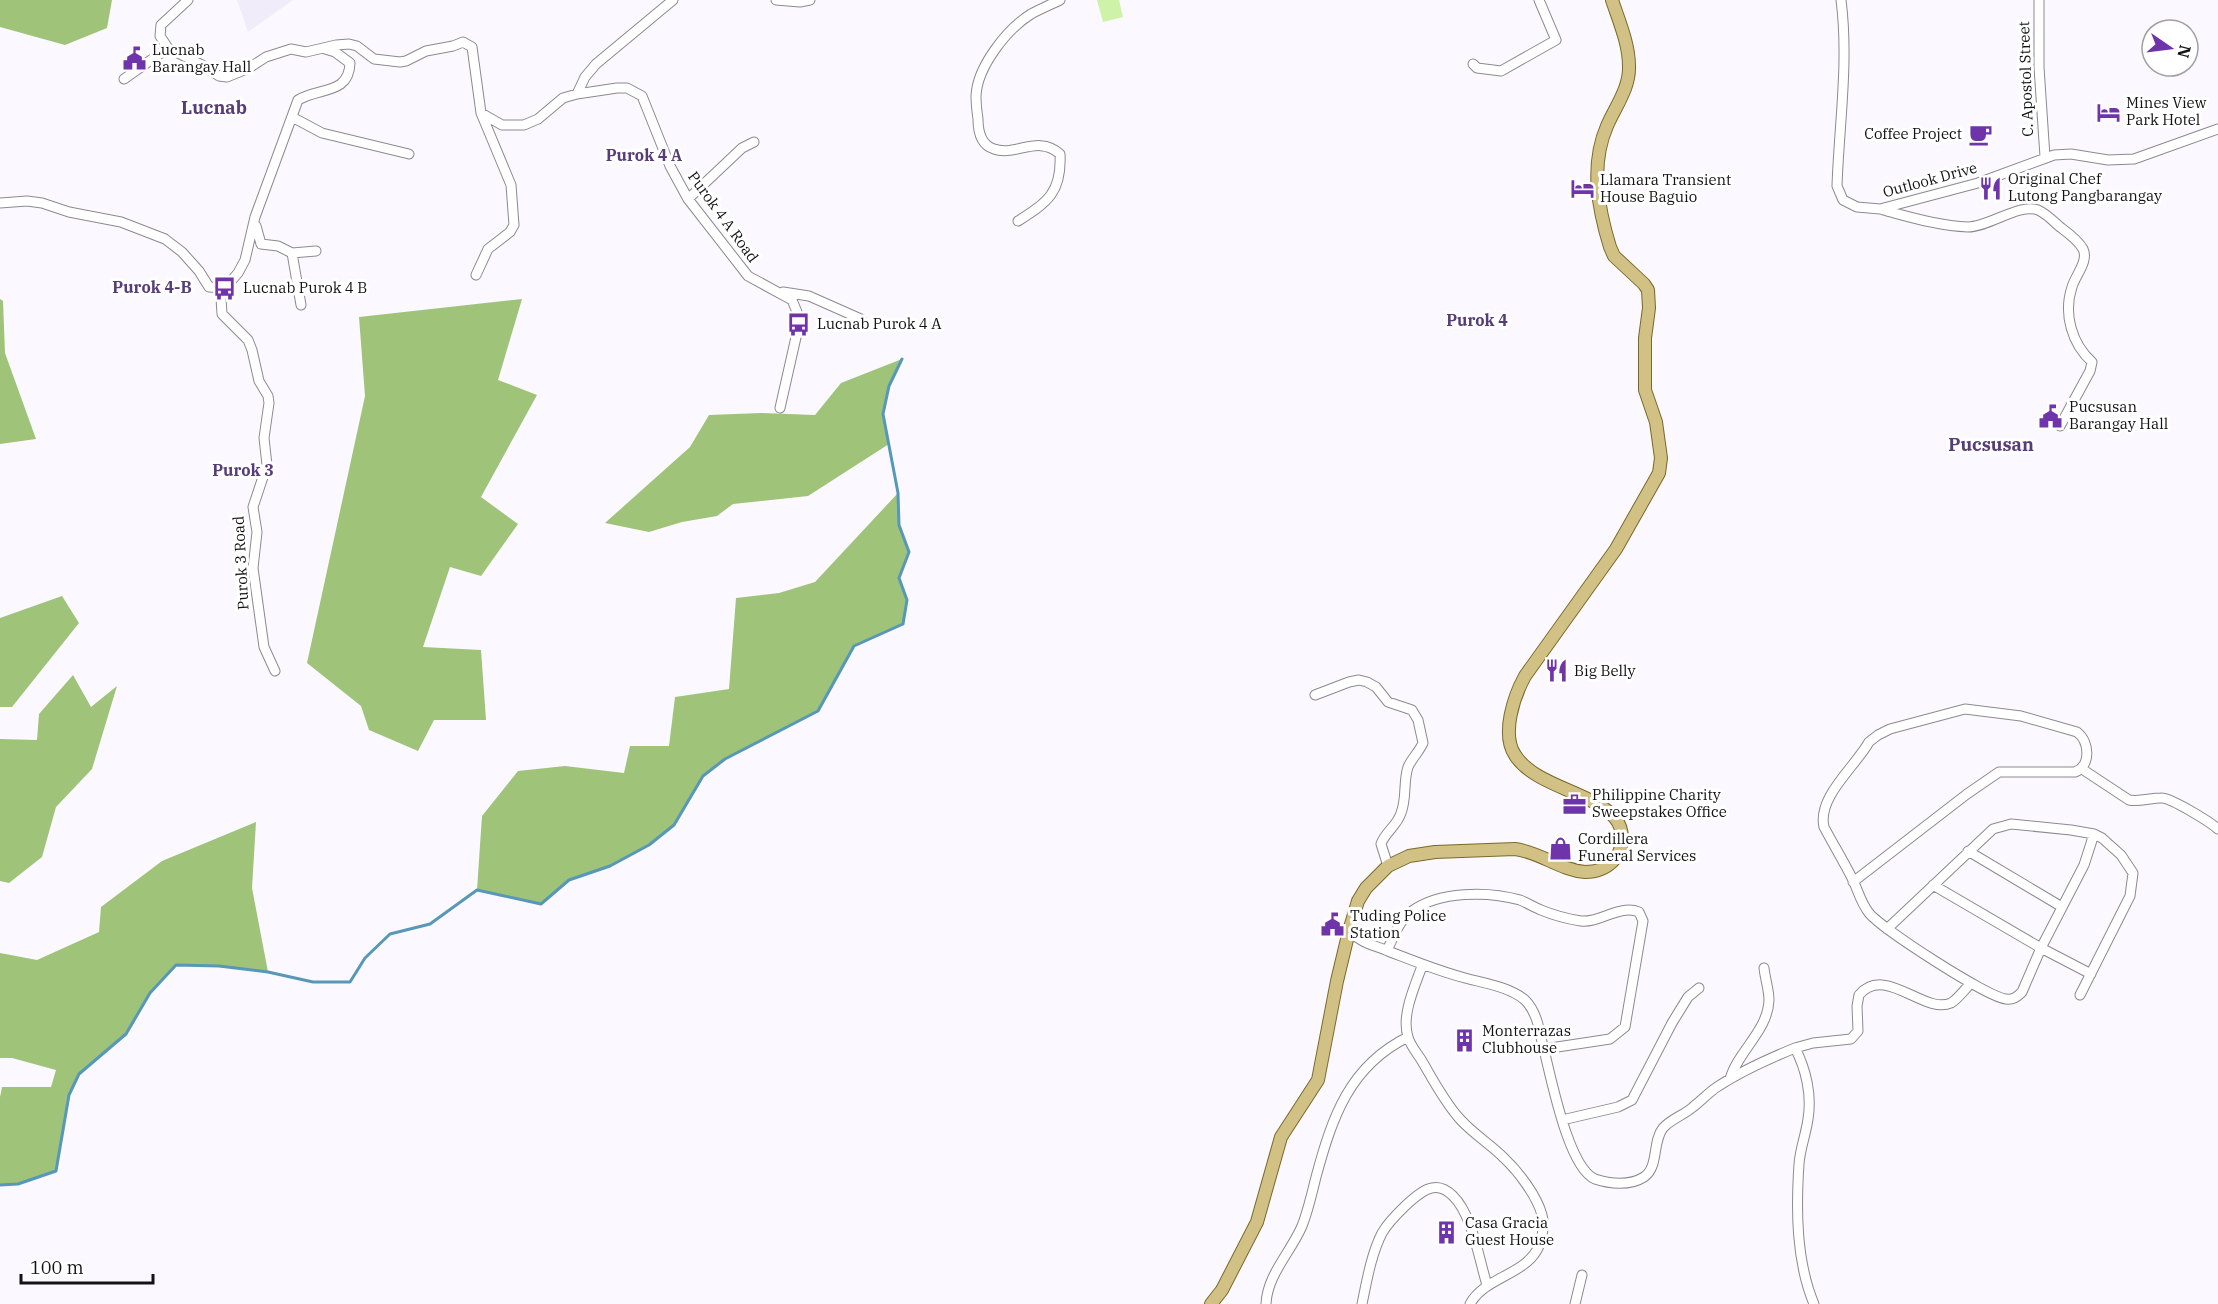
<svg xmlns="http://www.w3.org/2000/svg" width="2218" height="1304" font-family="'IBM Plex Serif',serif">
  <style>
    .built { fill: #f1ecf9 }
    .green { fill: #cdf2a8 }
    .forest { fill: #9fc378 }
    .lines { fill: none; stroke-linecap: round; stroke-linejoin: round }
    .stream { stroke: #5798b8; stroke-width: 3 }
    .minor-casing { stroke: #8c8a8f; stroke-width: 11 }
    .major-casing { stroke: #7b6929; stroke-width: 14 }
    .minor { stroke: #fff; stroke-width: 9 }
    .major { stroke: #d1c185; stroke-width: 12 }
    .labels { text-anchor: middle; stroke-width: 6; stroke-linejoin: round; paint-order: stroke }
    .poi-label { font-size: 15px; fill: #131214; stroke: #fff; text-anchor: start }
    .street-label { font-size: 15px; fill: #131214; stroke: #fff }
    .neighbourhood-label { font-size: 16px; font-weight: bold; fill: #573d78; stroke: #fff }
    .quarter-label { font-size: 18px; font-weight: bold; fill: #573d78; stroke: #fff }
  </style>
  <rect width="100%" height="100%" fill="#fbf9ff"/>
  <path class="built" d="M237,0h56l-45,32z"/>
  <path class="green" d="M1097,0h22l4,17 -20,5z"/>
  <path class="forest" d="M0,0h112l-5,28 -42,17 -65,-18z
    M0,299l3,2 2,52 31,86 -36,5z
    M522,299l-24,81 39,15 -56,102 37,27 -37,52 -31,-9 -27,80 58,3 5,70h-52l-16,31 -49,-21 -8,-24 -54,-43 58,-267 -6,-79z
    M902,359l-13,27 -6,27 6,31 -81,52 -75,8 -16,12 -35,6 -33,10 -44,-9 85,-76 19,-32 52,-2 54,2 26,-32z
    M898,493l1,32 10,27 -10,26 8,22 -4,24 -49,22 -36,65 -93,48 -22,17 -29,49 -25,20 -39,21 -41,14 -28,24 -64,-14 5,-74 36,-45 47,-5 59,7 6,-27h39l6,-49 54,-8 7,-91 43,-5 36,-11z
    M62,596l17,27 -67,84h-12v-89z
    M73,675l18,32 26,-21 -25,83 -36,38 -14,50 -33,26 -9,-2v-142l37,1 2,-26z
    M256,822l-4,66 16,84 -49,-6 -43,-1 -26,28 -24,41 -47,40 -10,21 -13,76 -38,13 -18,1v-88l2,-10h49l5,-17 -44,-12h-12v-105l37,7 62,-28 2,-25 61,-46z"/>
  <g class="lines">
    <path class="stream" d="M0,1185l18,-1 38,-13 13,-76 10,-21 47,-40 24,-41 26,-28 43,1 49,6 45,10h37l15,-24 25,-24 40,-10 47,-34 64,14 28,-24 41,-14 39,-21 25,-20 29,-49 22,-17 93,-48 36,-65 49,-22 4,-24 -8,-22 10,-26 -10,-27 -1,-32 -15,-79 6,-28 13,-27"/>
    <defs>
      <path id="minor" d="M188,0l-27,25 -1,11 8,12 34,17 17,11 8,1 22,-9 17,-11 25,-8 15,3 30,-7 13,-1 8,2 17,13 26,3 6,-1 20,-10 27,-5 10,-4 9,5 9,66 21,12h22l14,-6 25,-21 14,-4 40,-6h10l15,8 28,70 18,33 60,77 44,24 5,12 2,12 -19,84
        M776,0l24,2 10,-2
        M1841,0c8,62 -2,125 -4,186l6,14 14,7 23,2 98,-26 76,-28 17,-1 37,6 26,-1 84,-30
        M2039,0v67l6,90
        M1473,64l4,4 24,3 55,-31 -17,-40
        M124,79l44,-31
        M577,94l8,-17 11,-13 77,-64
        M292,117l30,16 87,21
        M688,199l54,-51 12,-6
        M0,203l27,-2 15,2 27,9 52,10 44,17 17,13 17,19 10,16 16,1
        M1883,210c27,7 56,16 85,17 21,0 51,-24 70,-17 9,4 15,11 22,17 8,6 18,13 23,22 6,12 -8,27 -11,38 -9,27 0,57 20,75l-2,9 -30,55
        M1018,221c30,-19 44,-29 42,-67 -22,-20 -45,3 -66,-5 -13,-4 -16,-18 -16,-30 -1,-7 -2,-15 -2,-23 1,-29 31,-67 55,-82 9,-5 19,-9 29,-14
        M256,226l5,18 17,2 14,7 9,52
        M292,253l24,-2
        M476,275l12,-26 22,-17 4,-7 -3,-40 -30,-72
        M783,292l26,4 52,23
        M275,671l-11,-24 -11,-79 4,-36 -4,-25 14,-42 -3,-27 5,-35 -1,-7 -9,-15 -7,-31 -4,-10 -26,-26 -1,-16 4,-10 13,-15 7,-13 10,-43 43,-117c21,-13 51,-5 52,-37l-15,-11 -10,-3
        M1315,695l34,-13 10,-2 8,2 9,5 12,15 24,8 6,10 5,23c-4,9 -11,15 -15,24 -5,15 -1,31 -7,46 -4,13 -16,19 -20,31l7,22
        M2082,769l47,31c11,2 21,-2 32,-2 9,-1 49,24 57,31
        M1968,851l94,56
        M1853,882l114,-88 32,-22h76c16,-6 15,-30 2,-40l-56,-16 -56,-7 -75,20 -12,6 -9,7c-14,25 -52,55 -45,85 9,17 20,35 29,53 5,11 8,23 16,33 13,16 118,84 137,86 7,1 11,-2 16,-7l19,-44 43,-83 10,-31
        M1933,885l108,63 50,26
        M1887,929l106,-100 18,-5 60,6 23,4 8,4 19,17 12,18 -3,23 -50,99
        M1349,931c14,13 22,13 39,20 26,10 50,20 77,27 19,5 45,9 60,22 11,11 14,27 17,42 8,29 25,125 53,137 15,5 35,7 49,-2 15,-10 8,-35 19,-49 8,-9 21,-13 30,-21 8,-6 15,-14 24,-20 24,-16 51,-28 78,-39 11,21 17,47 13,71 -2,15 -8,30 -9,45 -3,45 -3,97 15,140
        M1387,950c7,-13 12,-30 25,-39 27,-20 76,-20 108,-11 7,3 14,7 21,10 12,5 27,9 40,11 19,2 39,-17 58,-9l4,9 -18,106 -15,12 -66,10
        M1422,966c-7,20 -21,49 -14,71 2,8 9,16 14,24 11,19 22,40 37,57 13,15 31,26 45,40 14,13 33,38 38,57 3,10 0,26 -5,35 -14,25 -53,28 -67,54
        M1795,1048l18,-5 38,-4 7,-8 -1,-25 2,-11c26,-31 65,20 92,8 7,-4 14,-14 20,-20
        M1730,1079c8,-28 38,-48 39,-79 0,-10 -4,-22 -5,-32
        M1562,1120l56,-13 14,-7 40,-77 16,-26 11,-9
        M1266,1304c1,-29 25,-52 36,-78 6,-15 10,-33 14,-49 16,-59 33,-111 92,-140
        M1362,1304c5,-24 9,-49 20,-71 7,-12 36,-43 50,-45 8,-2 16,3 21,8 19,18 26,63 34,89
        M1575,1304l7,-29"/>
      <path id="major" d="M1211,1304l11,-14 35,-68 24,-85 37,-57 19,-99 12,-50 9,-30 8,-13 22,-22 21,-10 26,-4 80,-3c25,3 45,21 70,23 12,0 20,-3 28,-11 11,-11 12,-31 2,-43 -22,-26 -81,-32 -100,-63 -14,-21 -1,-59 10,-79l91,-127 43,-76 2,-15 -5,-36 -11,-32v-52l4,-30 -1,-18 -4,-6 -30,-28 -4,-9c-12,-39 -20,-82 -3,-121 8,-19 23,-38 22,-60 0,-22 -10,-45 -17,-66"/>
    </defs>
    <use href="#minor" class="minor-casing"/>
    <use href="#major" class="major-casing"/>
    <use href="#minor" class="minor"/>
    <use href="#major" class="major"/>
  </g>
  <defs>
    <symbol id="civic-bare" viewBox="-9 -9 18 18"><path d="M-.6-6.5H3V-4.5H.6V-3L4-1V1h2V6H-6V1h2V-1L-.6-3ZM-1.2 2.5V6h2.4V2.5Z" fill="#6f34aa" stroke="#fff" stroke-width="2.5" paint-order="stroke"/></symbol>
    <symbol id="hotel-bare" viewBox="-9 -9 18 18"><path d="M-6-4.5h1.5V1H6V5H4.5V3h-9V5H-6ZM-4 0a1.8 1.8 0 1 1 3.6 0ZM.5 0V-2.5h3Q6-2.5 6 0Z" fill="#6f34aa" stroke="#fff" stroke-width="2.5" paint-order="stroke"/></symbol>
    <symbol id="cafe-bare" viewBox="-9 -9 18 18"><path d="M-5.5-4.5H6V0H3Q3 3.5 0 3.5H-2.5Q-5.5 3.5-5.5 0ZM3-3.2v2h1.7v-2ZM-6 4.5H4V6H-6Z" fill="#6f34aa" stroke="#fff" stroke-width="2.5" paint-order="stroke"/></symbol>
    <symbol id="restaurant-bare" viewBox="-9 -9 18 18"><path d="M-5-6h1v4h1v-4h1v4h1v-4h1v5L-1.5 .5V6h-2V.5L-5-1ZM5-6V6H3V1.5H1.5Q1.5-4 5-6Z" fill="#6f34aa" stroke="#fff" stroke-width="2.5" paint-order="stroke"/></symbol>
    <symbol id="bus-bare" viewBox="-9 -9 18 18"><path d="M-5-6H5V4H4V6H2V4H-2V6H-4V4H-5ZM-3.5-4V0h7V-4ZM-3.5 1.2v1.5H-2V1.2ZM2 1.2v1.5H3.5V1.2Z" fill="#6f34aa" stroke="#fff" stroke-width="2.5" paint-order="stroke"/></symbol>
    <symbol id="office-bare" viewBox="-9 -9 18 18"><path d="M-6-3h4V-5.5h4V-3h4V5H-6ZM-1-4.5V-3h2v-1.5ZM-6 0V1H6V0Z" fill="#6f34aa" stroke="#fff" stroke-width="2.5" paint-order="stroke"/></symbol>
    <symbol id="shop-bare" viewBox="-9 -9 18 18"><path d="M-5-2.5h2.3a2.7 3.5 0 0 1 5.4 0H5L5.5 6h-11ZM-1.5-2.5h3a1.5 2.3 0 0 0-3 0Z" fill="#6f34aa" stroke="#fff" stroke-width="2.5" paint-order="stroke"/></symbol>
    <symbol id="building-bare" viewBox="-9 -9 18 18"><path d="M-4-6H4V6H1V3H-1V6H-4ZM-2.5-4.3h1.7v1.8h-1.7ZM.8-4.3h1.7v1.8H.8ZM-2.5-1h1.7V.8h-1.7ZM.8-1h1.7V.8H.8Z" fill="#6f34aa" stroke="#fff" stroke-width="2.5" paint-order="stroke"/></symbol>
  </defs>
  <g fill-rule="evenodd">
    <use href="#civic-bare" x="118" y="42" width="33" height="33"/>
    <use href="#hotel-bare" x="2092" y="96" width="33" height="33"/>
    <use href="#cafe-bare" x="1964" y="118" width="33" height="33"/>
    <use href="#restaurant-bare" x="1974" y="172" width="33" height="33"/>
    <use href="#hotel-bare" x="1566" y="172" width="33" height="33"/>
    <use href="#bus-bare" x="208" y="272" width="33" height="33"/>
    <use href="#bus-bare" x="782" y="308" width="33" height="33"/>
    <use href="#civic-bare" x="2034" y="400" width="33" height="33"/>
    <use href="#restaurant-bare" x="1540" y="654" width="33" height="33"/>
    <use href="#office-bare" x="1558" y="788" width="33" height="33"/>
    <use href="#shop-bare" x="1544" y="832" width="33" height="33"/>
    <use href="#civic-bare" x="1316" y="908" width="33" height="33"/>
    <use href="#building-bare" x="1448" y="1024" width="33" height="33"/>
    <use href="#building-bare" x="1430" y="1216" width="33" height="33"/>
  </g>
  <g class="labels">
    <g class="poi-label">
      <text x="152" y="55">Lucnab<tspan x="152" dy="17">Barangay Hall</tspan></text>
      <text x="2126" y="108">Mines View<tspan x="2126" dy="17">Park Hotel</tspan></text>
      <text x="1962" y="139" text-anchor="end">Coffee Project</text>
      <text x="2008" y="184">Original Chef<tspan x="2008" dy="17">Lutong Pangbarangay</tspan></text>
      <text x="1600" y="185">Llamara Transient<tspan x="1600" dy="17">House Baguio</tspan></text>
      <text x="243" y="293">Lucnab Purok 4 B</text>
      <text x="817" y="329">Lucnab Purok 4 A</text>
      <text x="2069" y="412">Pucsusan<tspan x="2069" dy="17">Barangay Hall</tspan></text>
      <text x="1574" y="676">Big Belly</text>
      <text x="1592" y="800">Philippine Charity<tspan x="1592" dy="17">Sweepstakes Office</tspan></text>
      <text x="1578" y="844">Cordillera<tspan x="1578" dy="17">Funeral Services</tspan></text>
      <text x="1350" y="921">Tuding Police<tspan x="1350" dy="17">Station</tspan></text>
      <text x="1482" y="1036">Monterrazas<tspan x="1482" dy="17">Clubhouse</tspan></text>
      <text x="1465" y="1228">Casa Gracia<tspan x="1465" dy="17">Guest House</tspan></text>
    </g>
    <g class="street-label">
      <text transform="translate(2026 79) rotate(-92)" y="5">C. Apostol Street</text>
      <text transform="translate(1930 180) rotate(-15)" y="5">Outlook Drive</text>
      <text transform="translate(723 217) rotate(54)" y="5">Purok 4 A Road</text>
      <text transform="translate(241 563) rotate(-93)" y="5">Purok 3 Road</text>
    </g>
    <g class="neighbourhood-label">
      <text x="644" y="161">Purok 4 A</text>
      <text x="152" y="293">Purok 4-B</text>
      <text x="1477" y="326">Purok 4</text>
      <text x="243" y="476">Purok 3</text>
    </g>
    <g class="quarter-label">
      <text x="214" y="114">Lucnab</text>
      <text x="1991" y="451">Pucsusan</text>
    </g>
  </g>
  <g transform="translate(2170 48) rotate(104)"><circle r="28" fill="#ffffff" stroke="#a1a0a1" stroke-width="1.5"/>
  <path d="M0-4.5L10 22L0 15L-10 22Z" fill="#6f34aa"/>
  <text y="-9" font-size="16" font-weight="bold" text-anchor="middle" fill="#131214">N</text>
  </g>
  <path d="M21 1274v9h132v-9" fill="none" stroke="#131214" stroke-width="3"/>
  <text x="30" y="1274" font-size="18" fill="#131214" stroke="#ffffff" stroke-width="4.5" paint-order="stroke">100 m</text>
</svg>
